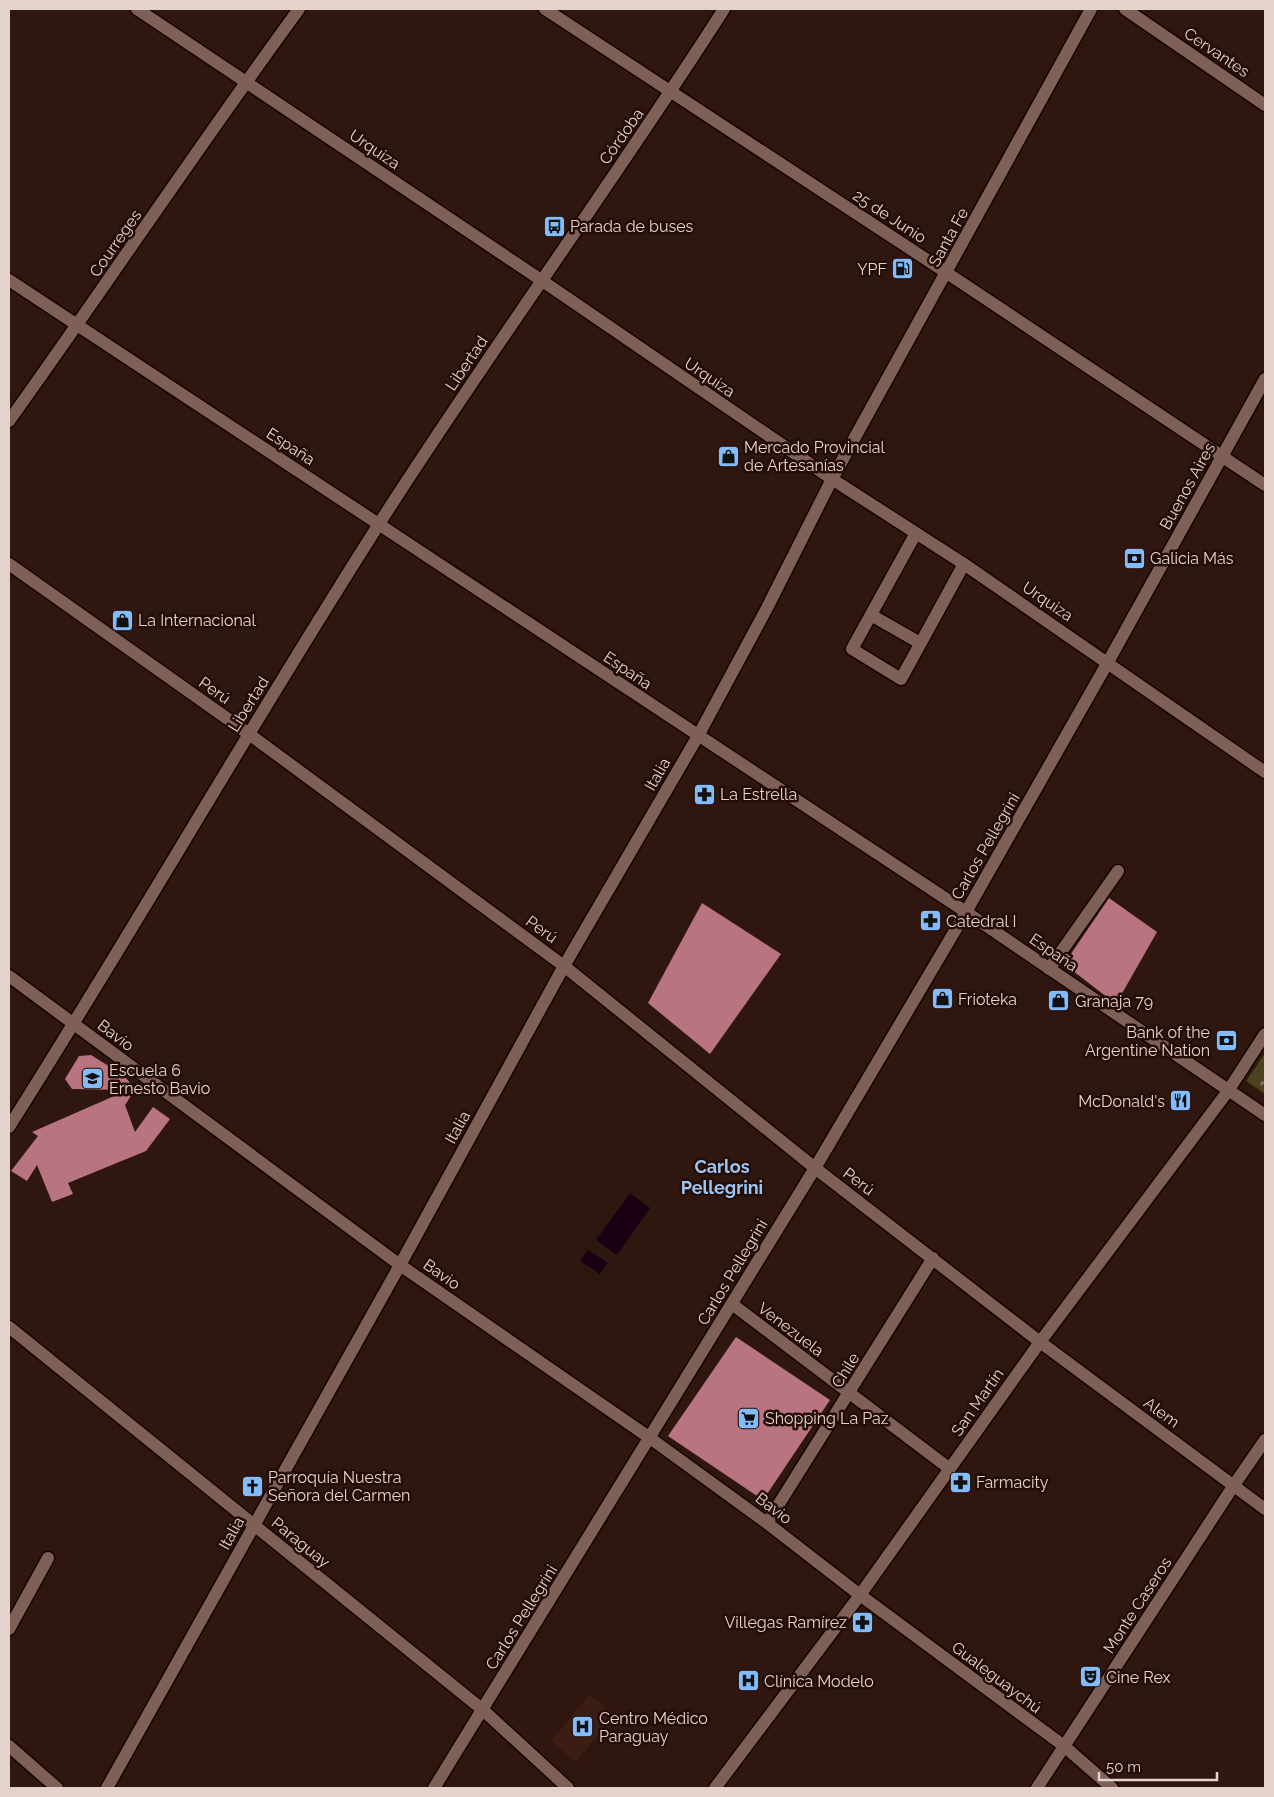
<svg xmlns="http://www.w3.org/2000/svg" width="1274" height="1797" font-family="Raleway,sans-serif">
  <style>
    .built { fill: #3c1d14 }
    .green { fill: #4b421f }
    .water { fill: #180012 }
    .building { fill: #b97481 }
    .lines { fill: none; stroke-linecap: round; stroke-linejoin: round }
    .minor-casing { stroke: #160300; stroke-width: 15 }
    .path { stroke: #816b65; stroke-width: 3; stroke-dasharray: 4 4; stroke-linecap: butt }
    .minor { stroke: #7e6057; stroke-width: 12 }
    .labels { text-anchor: middle; stroke-width: 5; stroke-linejoin: round; paint-order: stroke }
    .street-label { font-size: 16px; fill: #e4d2cd; stroke: #250d07 }
    .poi-label { font-size: 16px; fill: #e4d2cd; stroke: #250d07; text-anchor: start }
    .neighbourhood-label { font-size: 18px; font-weight: bold; fill: #9bc5f3; stroke: #250d07 }
  </style>
  <rect width="100%" height="100%" fill="#2f1710"/>
  <path class="built" d="M589,1695l26,19 -39,48 -25,-21z"/>
  <path class="green" d="M1265,1053v41l-19,-13z"/>
  <path class="water" d="M630,1193l20,15 -33,47 -21,-15z
    M588,1250l20,13 -8,11 -20,-13z"/>
  <path class="building" d="M1109,898l48,34 -41,72 -52,-40z
    M702,903l79,51 -71,100 -62,-51z
    M91,1055l32,20 11,12 4,-2 -13,20 10,27 18,-25 17,12 -24,32 -78,32 5,11 -21,8 -15,-37 -10,16 -16,-10 27,-35 -6,-4 96,-42 -56,-1 -7,-10 14,-23z
    M736,1337l94,63 -67,100 -95,-64z"/>
  <g class="lines">
    <defs>
      <path id="minor" d="M137,9l404,271 291,199 132,85 301,208
        M545,9l402,264 318,212
        M1125,9l140,96
        M9,280l957,632 299,203
        M9,421c98,-137 191,-277 290,-412
        M916,533l-64,116 49,30 63,-115
        M9,564l240,170 315,232 251,202 225,174 225,167
        M871,615l49,28
        M1049,969l69,-98
        M9,976l391,289 250,173 117,85 93,72 204,151 48,42
        M9,1127c126,-199 243,-404 370,-603 111,-174 234,-341 345,-515
        M732,1304l218,165
        M9,1327l474,383 85,78
        M767,1523l166,-265
        M9,1629l39,-71
        M9,1746l48,42
        M107,1788l293,-523 164,-299 134,-230 69,-128 65,-129 259,-470
        M434,1788l381,-620 151,-256 142,-250 157,-283
        M715,1788l145,-193 180,-253 188,-251 37,-57
        M1037,1788l197,-303 31,-45"/>
    </defs>
    <use href="#minor" class="minor-casing"/>
    <path class="path" d="M1261,1085l4,-6"/>
    <use href="#minor" class="minor"/>
  </g>
  <defs>
    <symbol id="bus-square" viewBox="-11 -11 22 22"><rect x="-9" y="-9" width="18" height="18" rx="4" fill="#82bcfa" stroke="#250d07"/><path d="M-5-6H5V4H4V6H2V4H-2V6H-4V4H-5ZM-3.5-4V0h7V-4ZM-3.5 1.2v1.5H-2V1.2ZM2 1.2v1.5H3.5V1.2Z" fill="#111"/></symbol>
    <symbol id="fuel-square" viewBox="-11 -11 22 22"><rect x="-9" y="-9" width="18" height="18" rx="4" fill="#82bcfa" stroke="#250d07"/><path d="M-5.5-6h7V0h2V4h1.3V-2.5L3-4.5l.8-.8L6-3V5H2.5V1h-1V6h-7ZM-4.2-4.7v3.2H.2V-4.7Z" fill="#111"/></symbol>
    <symbol id="shop-square" viewBox="-11 -11 22 22"><rect x="-9" y="-9" width="18" height="18" rx="4" fill="#82bcfa" stroke="#250d07"/><path d="M-5-2.5h2.3a2.7 3.5 0 0 1 5.4 0H5L5.5 6h-11ZM-1.5-2.5h3a1.5 2.3 0 0 0-3 0Z" fill="#111"/></symbol>
    <symbol id="bank-square" viewBox="-11 -11 22 22"><rect x="-9" y="-9" width="18" height="18" rx="4" fill="#82bcfa" stroke="#250d07"/><path d="M-6-4H6V4H-6ZM0-2.3a2.3 2.3 0 1 0 0 4.6a2.3 2.3 0 1 0 0-4.6Z" fill="#111"/></symbol>
    <symbol id="pharmacy-square" viewBox="-11 -11 22 22"><rect x="-9" y="-9" width="18" height="18" rx="4" fill="#82bcfa" stroke="#250d07"/><path d="M-2-6h4v4h4v4h-4v4h-4v-4h-4v-4h4Z" fill="#111"/></symbol>
    <symbol id="school-square" viewBox="-11 -11 22 22"><rect x="-9" y="-9" width="18" height="18" rx="4" fill="#82bcfa" stroke="#250d07"/><path d="M0-5L7-2L0 1L-7-2ZM-4 1L0 2.5L4 1V4Q0 6-4 4Z" fill="#111"/></symbol>
    <symbol id="restaurant-square" viewBox="-11 -11 22 22"><rect x="-9" y="-9" width="18" height="18" rx="4" fill="#82bcfa" stroke="#250d07"/><path d="M-5-6h1v4h1v-4h1v4h1v-4h1v5L-1.5 .5V6h-2V.5L-5-1ZM5-6V6H3V1.5H1.5Q1.5-4 5-6Z" fill="#111"/></symbol>
    <symbol id="supermarket-square" viewBox="-11 -11 22 22"><rect x="-9" y="-9" width="18" height="18" rx="4" fill="#82bcfa" stroke="#250d07"/><path d="M-6-5.5h2.5l.6 2H6L4.5 2H-2.5L-4.4-4H-6ZM-1.5 3.2a1.3 1.3 0 1 0 .1 0ZM3 3.2a1.3 1.3 0 1 0 .1 0Z" fill="#111"/></symbol>
    <symbol id="church-square" viewBox="-11 -11 22 22"><rect x="-9" y="-9" width="18" height="18" rx="4" fill="#82bcfa" stroke="#250d07"/><path d="M-1.2-6h2.4v3.5h3.3v2.4h-3.3V6h-2.4V-.1h-3.3v-2.4h3.3Z" fill="#111"/></symbol>
    <symbol id="theatre-square" viewBox="-11 -11 22 22"><rect x="-9" y="-9" width="18" height="18" rx="4" fill="#82bcfa" stroke="#250d07"/><path d="M-5-5.5Q0-4 5-5.5V0Q5 5 0 6Q-5 5-5 0ZM-3.3-2.5H-1v1.5H-3.3ZM1-2.5H3.3v1.5H1ZM-2.8 1Q0 5.5 2.8 1Z" fill="#111"/></symbol>
    <symbol id="hospital-square" viewBox="-11 -11 22 22"><rect x="-9" y="-9" width="18" height="18" rx="4" fill="#82bcfa" stroke="#250d07"/><path d="M-5-5h3v3.5h4V-5h3V5h-3V1.5h-4V5h-3Z" fill="#111"/></symbol>
  </defs>
  <g fill-rule="evenodd">
    <use href="#bus-square" x="542" y="214" width="25" height="25"/>
    <use href="#fuel-square" x="890" y="256" width="25" height="25"/>
    <use href="#shop-square" x="716" y="444" width="25" height="25"/>
    <use href="#bank-square" x="1122" y="546" width="25" height="25"/>
    <use href="#shop-square" x="110" y="608" width="25" height="25"/>
    <use href="#pharmacy-square" x="692" y="782" width="25" height="25"/>
    <use href="#pharmacy-square" x="918" y="908" width="25" height="25"/>
    <use href="#shop-square" x="930" y="986" width="25" height="25"/>
    <use href="#shop-square" x="1046" y="988" width="25" height="25"/>
    <use href="#bank-square" x="1214" y="1028" width="25" height="25"/>
    <use href="#school-square" x="80" y="1066" width="25" height="25"/>
    <use href="#restaurant-square" x="1168" y="1088" width="25" height="25"/>
    <use href="#supermarket-square" x="736" y="1406" width="25" height="25"/>
    <use href="#pharmacy-square" x="948" y="1470" width="25" height="25"/>
    <use href="#church-square" x="240" y="1474" width="25" height="25"/>
    <use href="#pharmacy-square" x="850" y="1610" width="25" height="25"/>
    <use href="#theatre-square" x="1078" y="1664" width="25" height="25"/>
    <use href="#hospital-square" x="736" y="1668" width="25" height="25"/>
    <use href="#hospital-square" x="570" y="1714" width="25" height="25"/>
  </g>
  <g class="labels">
    <g class="street-label">
      <text transform="translate(1217 52) rotate(34)" y="6">Cervantes</text>
      <text transform="translate(621 136) rotate(-55)" y="6">Córdoba</text>
      <text transform="translate(375 149) rotate(34)" y="6">Urquiza</text>
      <text transform="translate(890 216) rotate(33)" y="6">25 de Junio</text>
      <text transform="translate(948 237) rotate(-61)" y="6">Santa Fe</text>
      <text transform="translate(115 243) rotate(-55)" y="6">Courreges</text>
      <text transform="translate(466 363) rotate(-56)" y="6">Libertad</text>
      <text transform="translate(710 377) rotate(34)" y="6">Urquiza</text>
      <text transform="translate(291 446) rotate(33)" y="6">España</text>
      <text transform="translate(1187 486) rotate(-61)" y="6">Buenos Aires</text>
      <text transform="translate(1048 601) rotate(34)" y="6">Urquiza</text>
      <text transform="translate(628 670) rotate(34)" y="6">España</text>
      <text transform="translate(215 690) rotate(35)" y="6">Perú</text>
      <text transform="translate(248 704) rotate(-58)" y="6">Libertad</text>
      <text transform="translate(657 774) rotate(-60)" y="6">Italia</text>
      <text transform="translate(985 846) rotate(-60)" y="6">Carlos Pellegrini</text>
      <text transform="translate(542 929) rotate(36)" y="6">Perú</text>
      <text transform="translate(1054 952) rotate(34)" y="6">España</text>
      <text transform="translate(116 1035) rotate(37)" y="6">Bavio</text>
      <text transform="translate(457 1127) rotate(-61)" y="6">Italia</text>
      <text transform="translate(859 1181) rotate(37)" y="6">Perú</text>
      <text transform="translate(732 1272) rotate(-59)" y="6">Carlos Pellegrini</text>
      <text transform="translate(442 1274) rotate(35)" y="6">Bavio</text>
      <text transform="translate(791 1329) rotate(37)" y="6">Venezuela</text>
      <text transform="translate(845 1370) rotate(-58)" y="6">Chile</text>
      <text transform="translate(977 1402) rotate(-55)" y="6">San Martín</text>
      <text transform="translate(1162 1412) rotate(36)" y="6">Alem</text>
      <text transform="translate(774 1508) rotate(37)" y="6">Bavio</text>
      <text transform="translate(231 1533) rotate(-61)" y="6">Italia</text>
      <text transform="translate(301 1542) rotate(39)" y="6">Paraguay</text>
      <text transform="translate(1137 1605) rotate(-57)" y="6">Monte Caseros</text>
      <text transform="translate(521 1617) rotate(-58)" y="6">Carlos Pellegrini</text>
      <text transform="translate(997 1677) rotate(37)" y="6">Gualeguaychú</text>
    </g>
    <g class="poi-label">
      <text x="570" y="232">Parada de buses</text>
      <text x="887" y="275" text-anchor="end">YPF</text>
      <text x="744" y="453">Mercado Provincial<tspan x="744" dy="18">de Artesanías</tspan></text>
      <text x="1150" y="564">Galicia Más</text>
      <text x="138" y="626">La Internacional</text>
      <text x="720" y="800">La Estrella</text>
      <text x="946" y="927">Catedral I</text>
      <text x="958" y="1005">Frioteka</text>
      <text x="1075" y="1007">Granaja 79</text>
      <text x="1210" y="1038" text-anchor="end">Bank of the<tspan x="1210" dy="18">Argentine Nation</tspan></text>
      <text x="109" y="1076">Escuela 6<tspan x="109" dy="18">Ernesto Bavio</tspan></text>
      <text x="1165" y="1107" text-anchor="end">McDonald's</text>
      <text x="765" y="1424">Shopping La Paz</text>
      <text x="268" y="1483">Parroquía Nuestra<tspan x="268" dy="18">Señora del Carmen</tspan></text>
      <text x="976" y="1488">Farmacity</text>
      <text x="847" y="1628" text-anchor="end">Villegas Ramírez</text>
      <text x="1106" y="1683">Cine Rex</text>
      <text x="764" y="1687">Clínica Modelo</text>
      <text x="599" y="1724">Centro Médico<tspan x="599" dy="18">Paraguay</tspan></text>
    </g>
    <g class="neighbourhood-label">
      <text x="722" y="1173">Carlos<tspan x="722" dy="21">Pellegrini</tspan></text>
    </g>
  </g>
  <rect width="1274" height="1797" fill="none" stroke="#e4d2cd" stroke-width="20"/>
  <path d="M1099 1772v8h118v-8" fill="none" stroke="#e4d2cd" stroke-width="2.5"/>
  <text x="1106" y="1772" font-size="15" fill="#e4d2cd" stroke="#250d07" stroke-width="4" paint-order="stroke">50 m</text>
</svg>
